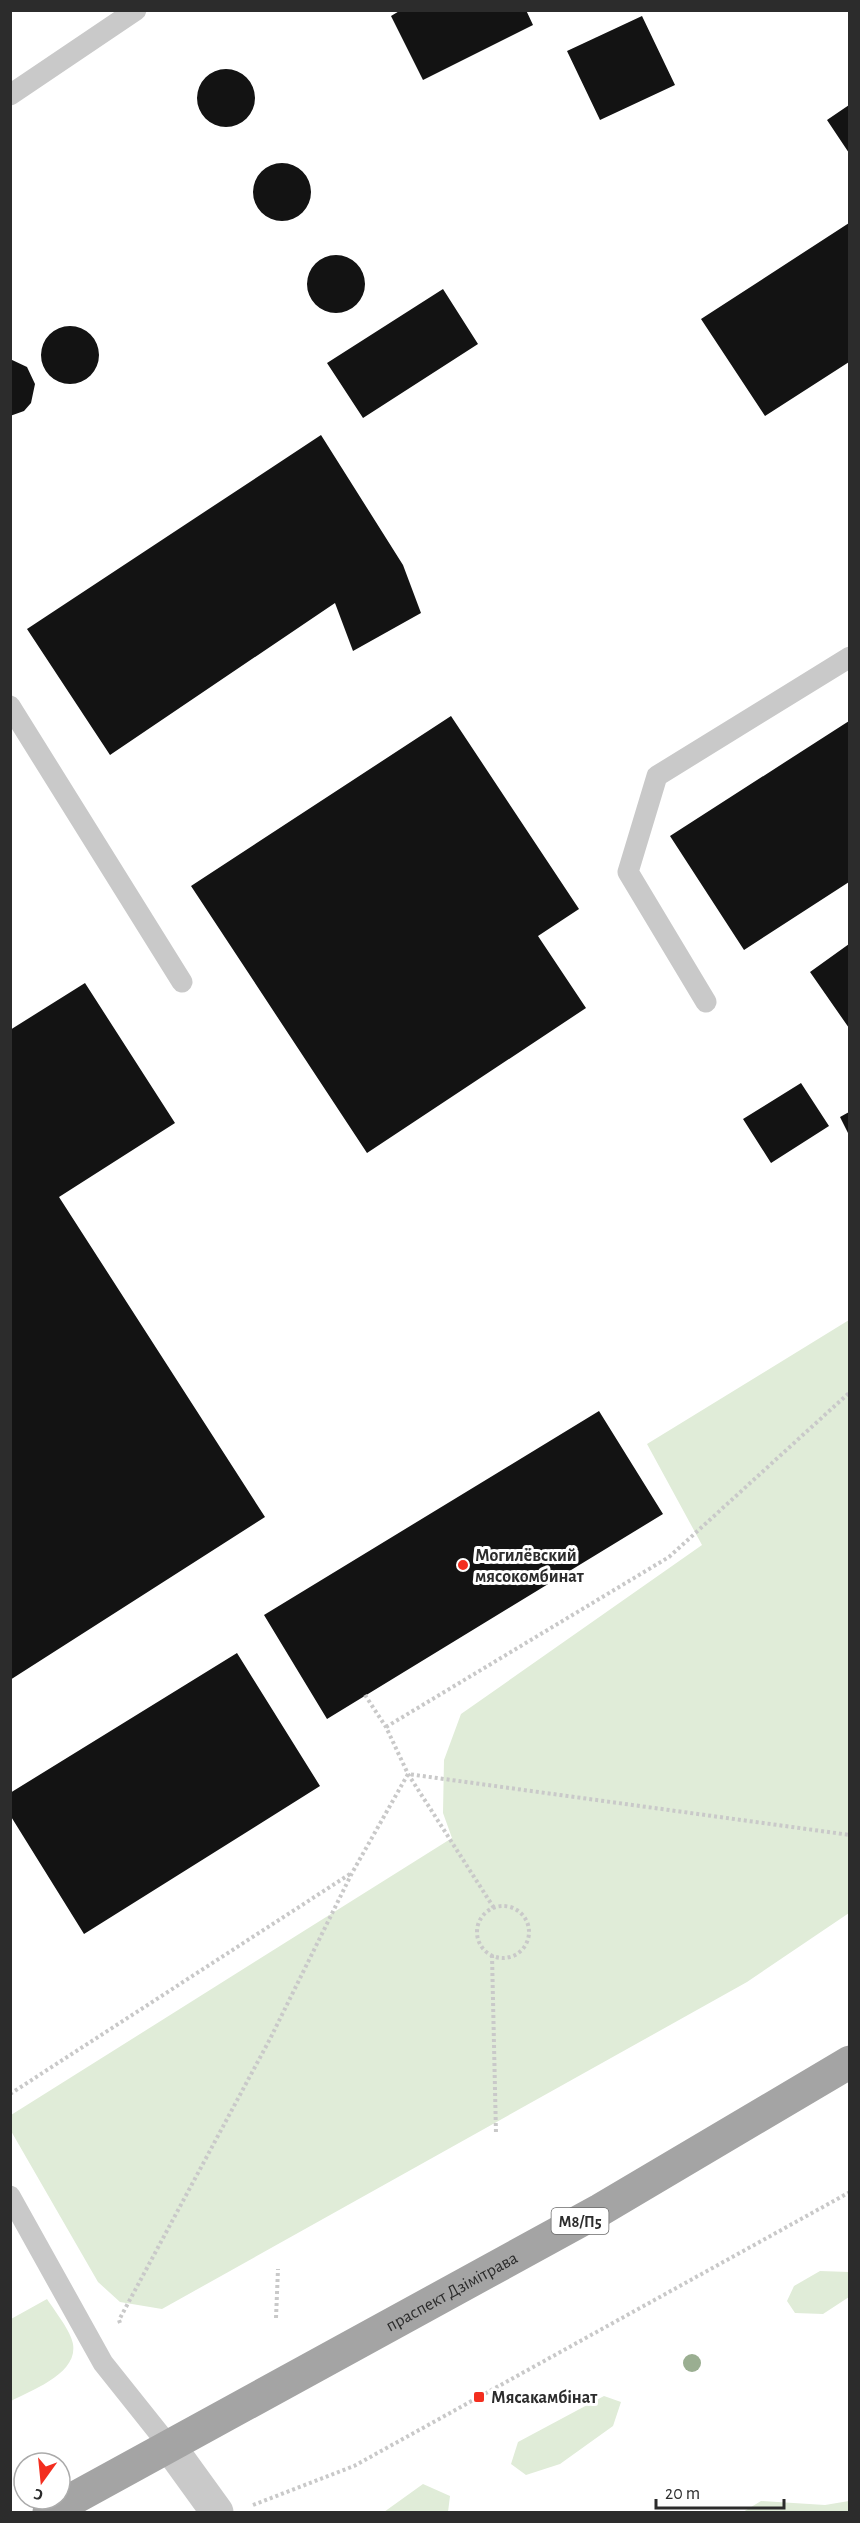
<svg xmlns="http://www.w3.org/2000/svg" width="860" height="2523" font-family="'Alegreya Sans',sans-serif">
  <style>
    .green { fill: #e0ecd8 }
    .building { fill: #131313 }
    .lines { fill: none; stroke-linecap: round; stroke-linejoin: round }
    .path { stroke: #c9c9c9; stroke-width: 4; stroke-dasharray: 3 3; stroke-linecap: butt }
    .service { stroke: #c9c9c9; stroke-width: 21 }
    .minor { stroke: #c9c9c9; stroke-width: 33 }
    .primary { stroke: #a4a4a4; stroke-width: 33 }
    .tree { fill: #9aae91 }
    .poi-dot { fill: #f32e1f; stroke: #fff; stroke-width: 2 }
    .labels { text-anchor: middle; stroke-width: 6; stroke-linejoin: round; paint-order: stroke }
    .shield { fill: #fff; stroke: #6b6b6b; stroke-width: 1.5 }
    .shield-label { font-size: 16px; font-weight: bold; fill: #2c2c2c }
    .poi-label { font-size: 18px; font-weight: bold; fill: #2c2c2c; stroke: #fff; text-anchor: start }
    .street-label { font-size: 18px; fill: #2c2c2c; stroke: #fff }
  </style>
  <rect width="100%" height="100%" fill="#fff"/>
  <path class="green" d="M849,1320v593l-102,69 -585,327 -42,-7 -22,-20 -87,-151v-16l441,-277 -9,-25 1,-53 17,-46 241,-169 -55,-101z
    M820,2271l29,1v25l-26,17 -28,-1 -8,-12 7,-15z
    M47,2299c7,11 24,32 26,45 5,30 -42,46 -62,57v-82z
    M604,2396l17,6 -8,24 -53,38 -34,11 -15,-11 7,-22z
    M423,2484l27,12 -2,16h-64z
    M761,2501l64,4 24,-4v11h-106z"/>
  <path class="building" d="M401,10h125l7,15 -110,55 -32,-64z
    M642,16l33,69 -75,35 -33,-69z
    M197 98a29 29 0 1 1 58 0a29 29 0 1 1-58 0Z
    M849,105v48l-22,-33z
    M253 192a29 29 0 1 1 58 0a29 29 0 1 1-58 0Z
    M849,223v139l-84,54 -64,-97z
    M307 284a29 29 0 1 1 58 0a29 29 0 1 1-58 0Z
    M443,289l35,55 -115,74 -36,-55z
    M41 355a29 29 0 1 1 58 0a29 29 0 1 1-58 0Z
    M10,359l17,8 8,17 -4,19 -7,8 -14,5z
    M321,435l82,130 18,48 -68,38 -18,-48 -225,152 -83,-126z
    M451,716l128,193 -41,27 48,72 -219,145 -176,-267z
    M849,721v161l-105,68 -74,-114z
    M849,944v84l-39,-56z
    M85,983l90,140 -116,74 206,320 -255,163v-650z
    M801,1083l28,43 -58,37 -28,-44z
    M849,1112v23l-9,-18z
    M599,1411l64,103 -336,205 -63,-104z
    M237,1653l83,133 -236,148 -74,-119v-22z"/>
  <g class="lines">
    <path class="path" d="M365,1695l21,32 22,47 86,134
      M386,1727l283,-170 181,-165
      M477 1932a26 26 0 1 1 52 0a26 26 0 1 1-52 0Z
      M492,1955l4,179
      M10,2094l340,-220
      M276,2318l2,-49
      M120,2323l-1,-3 151,-281 82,-166 56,-99 442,61
      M253,2505l101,-39 496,-274"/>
    <path class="service" d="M10,95l126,-85
      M10,706l172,276
      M706,1002l-78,-130 29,-96 193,-119
      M10,2196l93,167 67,84"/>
    <path class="minor" d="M170,2447l47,65"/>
    <path class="primary" id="s1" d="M49,2512l551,-302 250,-148"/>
  </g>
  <circle class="tree" cx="692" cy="2363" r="9"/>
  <g class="poi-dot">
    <circle cx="463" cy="1565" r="6"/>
    <rect x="473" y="2391" width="12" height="12" rx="3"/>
  </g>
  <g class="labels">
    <rect class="shield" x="551.5" y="2208" width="57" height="26" rx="4.5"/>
    <g class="shield-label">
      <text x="580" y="2227">М8/П5</text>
    </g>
    <g class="poi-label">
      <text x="475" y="1561">Могилёвский<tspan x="475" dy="21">мясокомбинат</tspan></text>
      <text x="491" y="2403">Мясакамбінат</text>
    </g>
    <g class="street-label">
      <text dy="6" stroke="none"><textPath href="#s1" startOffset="459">праспект Дзімітрава</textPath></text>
    </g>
  </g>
  <rect width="860" height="2523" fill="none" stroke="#2c2c2c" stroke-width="24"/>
  <g transform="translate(42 2481) rotate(195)"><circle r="28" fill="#ffffff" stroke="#ababab" stroke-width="1.5"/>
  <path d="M0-4.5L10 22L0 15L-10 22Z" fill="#f32e1f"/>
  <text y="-9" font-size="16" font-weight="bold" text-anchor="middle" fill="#2c2c2c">С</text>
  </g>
  <path d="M656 2499v9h128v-9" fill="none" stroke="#2c2c2c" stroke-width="3"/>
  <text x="665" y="2499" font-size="18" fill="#2c2c2c" stroke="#ffffff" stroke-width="4.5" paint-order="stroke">20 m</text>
</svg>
